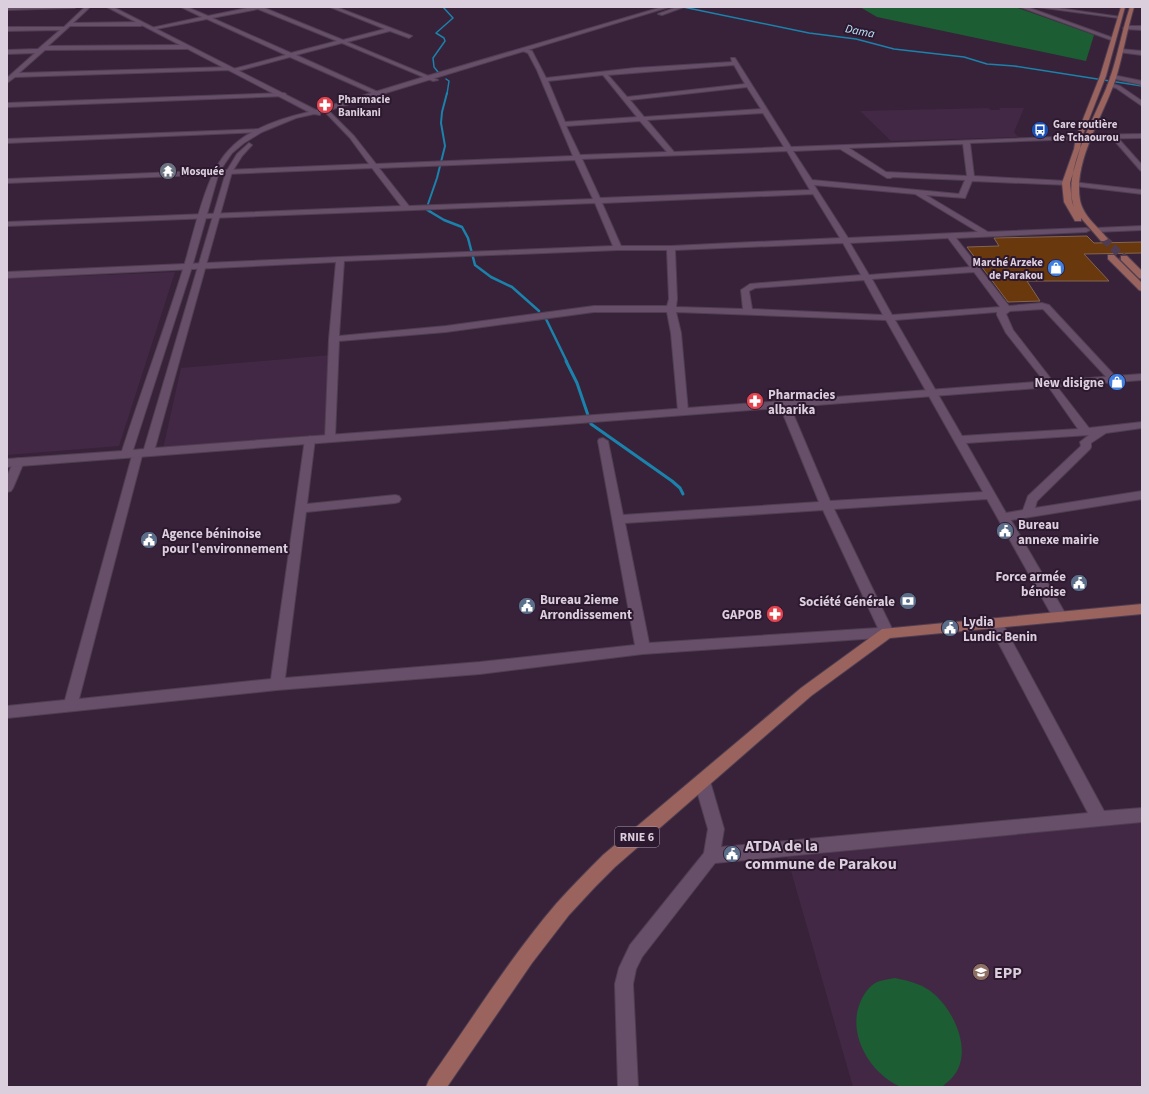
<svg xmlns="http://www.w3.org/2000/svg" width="1149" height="1094" font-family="'Source Sans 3',sans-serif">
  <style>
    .built { fill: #422844 }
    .green { fill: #1d5d33 }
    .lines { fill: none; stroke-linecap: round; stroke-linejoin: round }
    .stream-far3 { stroke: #1b82ac; stroke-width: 1.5 }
    .stream-far2 { stroke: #1b82ac; stroke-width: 2 }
    .stream-far1 { stroke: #1b82ac; stroke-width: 2.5 }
    .stream { stroke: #1b82ac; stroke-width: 3 }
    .building { fill: #69380d; stroke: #836550 }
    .primary-tunnel { stroke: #503c52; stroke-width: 8; stroke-dasharray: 8 4; stroke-linecap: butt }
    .street-casing { stroke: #4f3e51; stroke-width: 2 }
    .secondary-casing { stroke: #4f3e51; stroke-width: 2 }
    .primary-casing { stroke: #4f3e51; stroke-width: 2 }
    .street { fill: #674f69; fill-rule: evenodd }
    .secondary { fill: #674f69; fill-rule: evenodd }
    .primary { fill: #9a635d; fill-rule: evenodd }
    .labels { text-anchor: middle; stroke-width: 4; stroke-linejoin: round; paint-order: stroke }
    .far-poi-label { font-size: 11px; font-weight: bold; fill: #dbcedd; stroke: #2d192f; text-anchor: start }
    .far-water-label { font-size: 12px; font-style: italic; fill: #bae5fd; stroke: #2d192f }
    .shield { fill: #2d192f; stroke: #a798a9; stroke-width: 1 }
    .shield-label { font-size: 12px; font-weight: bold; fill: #dbcedd }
    .poi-label { font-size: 13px; font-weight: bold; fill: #dbcedd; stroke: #2d192f; text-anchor: start }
    .near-poi-label { font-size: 16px; font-weight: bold; fill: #dbcedd; stroke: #2d192f; text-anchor: start }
  </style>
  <rect width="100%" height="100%" fill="#372239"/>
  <path class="built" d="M988,108l3,2h9l-1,-2h25l-10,24 4,5 -127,4 -31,-30z
    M175,272l-56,174 -112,9v-176z
    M331,355l-6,80 -162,14 18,-81z
    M1142,822v265h-289l-66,-230z"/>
  <path class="green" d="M860,7h155l79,28 -8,26 -209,-44z
    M895,978c14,3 28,6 39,16 20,17 38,56 21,80 -3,5 -9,9 -13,13 -9,0 -37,2 -43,-1 -29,-13 -52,-52 -39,-83 3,-8 9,-17 17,-21 5,-2 12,-3 18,-4z"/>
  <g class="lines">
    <path class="stream-far3" d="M683,7l126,26 47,6 38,10 70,8 23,7 27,2 128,20
      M438,72l-4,-5 -1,-9 12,-17 -1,-3 -8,-5 17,-15 -10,-11
      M446,79l3,2 -2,13"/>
    <path class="stream-far2" d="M428,204l9,-26 8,-32 -4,-23 1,-11 5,-19
      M427,210l4,2"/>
    <path class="stream-far1" d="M429,211l15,9 18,7 6,11 7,27 16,12 21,10 27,24
      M546,319l21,43"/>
    <path class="stream" d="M566,361l11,22 14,41 81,57 8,7 3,6"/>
  </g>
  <path class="building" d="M1087,236l7,7 48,-1v11l-58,1 25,27h-82l13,20 -32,1 -41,-55 32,-1 -5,-8z"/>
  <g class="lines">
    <path class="primary-tunnel" d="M1104,239l20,19"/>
    <defs>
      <path id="street" d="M76,7l-2,1 -67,2v-2z
        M85,7h5l-17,16 68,-1 3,2 -3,2h-71l-22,20 139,-1 3,2 -3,2 -142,1 -26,23 211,-6 3,2 53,-14 -79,-36 -56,11v-2l51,-11 -21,-10h6l21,9 44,-9h10l81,33 42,-11 -55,-22h6l76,29 -3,2 -19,-7 -43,11 91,38 -5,1 -91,-38 -46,12 82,37v2h-4l-84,-37 -56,15 -3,-2 -216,7 -8,6v-5l28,-25 -28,1v-4l31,-1 22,-19 -53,1v-4h57zM258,9l79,32 -46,12 -79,-35z
        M1020,7h7l89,32 -5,1z
        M1037,7h14l70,10 -2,1z
        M1126,26h16v4l-18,-1 -1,-1z
        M523,48l9,3 14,27 89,-10 97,-6 -1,-4h4l56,89 290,-11 1,1 -3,2 -109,4 4,33 92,5 4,2 -1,2 -97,-4 -7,17 -39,-3 62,37 98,-4 4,2 -4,2 -130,6 53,68 33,-3 7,2 67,72 2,2 -2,2h-6l-67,-72 -33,2 -4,3 7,16 76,98 53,-6v6l-36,5 -15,10v4l-1,2 -53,52 -2,7 107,-17v8l-131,21 54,93 1,4 -1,4 -5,1 -5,-1 -68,-122 -153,10 60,124 -2,4 -249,17 -163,20 -203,16 -270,28v-12l58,-6 68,-248 1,-2h8l1,2 -64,247 192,-20 34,-240 5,-3 5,3 -8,65 88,-9 4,1 2,3 -2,3 -4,1 -89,9 -21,166 195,-16 155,-17 -37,-204 1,-2 4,-1 5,3 15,74 196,-13 -40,-98 5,-3 5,3 41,97 153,-9 -97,-172 -210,-8 5,21 7,78 -5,3 -5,-3 -7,-78 -4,-21h-73l-148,20 -107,9 -4,97 -5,3 -5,-3 4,-99 7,-77 -329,16v-6l333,-15 273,-11 -18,-43 -588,23v-4l394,-16 -29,-38 -365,15v-4l362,-15 -19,-26 -25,-26v-2l2,-1 27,27 22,28 197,-8 -36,-86 -9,-17 -8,-3zM734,65l11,19 -118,13 -19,-22zM603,75l34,42 -72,5 -17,-41zM747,87l14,22 -117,8 -14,-17zM763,113l21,34 -110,5 -27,-32zM640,121l27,31 -87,3 -14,-29zM963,144l4,32 -81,-4 -37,-24zM840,149l47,29h4l1,-1 73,3 -6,14 -147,-14 -19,-29zM787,151l23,39 -210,8 -18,-39zM575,160l18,39 -184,7 -30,-38zM814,185l101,9 63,38 -130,6zM813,194l27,44 -169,8h-50l-19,-43zM948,238l22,29 -101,8 -19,-32zM843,243l18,32 -111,9 -9,6 2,19 -67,-2 1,-8 -2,-49zM618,250h49l2,49 -2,7h-73l-148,20 -107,10 5,-75zM974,272l26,35 -108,8 -20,-36zM864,280l19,35 -131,-6 -3,-18 6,-3zM997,312v3l9,18 42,53 30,43 -116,7 -67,-116zM1089,435l-9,7 1,4 -53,50 -5,14 -17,3 -40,-70zM823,510l55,118 -229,15 -24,-120z
        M1120,49l22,2v4l-24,-3v-2z
        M1113,75l29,6v4l-31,-7 -1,-1z
        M1110,83l10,3 22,15v5l-26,-18 -8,-2 -1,-1z
        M284,93l2,1v2l-279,11v-4z
        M260,129l2,1v2l-255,11v-4z
        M1113,137h4l25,28v6l-2,-1 -27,-31z
        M1072,182l70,8v4l-67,-8 -4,-2z
        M1142,226v4l-46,2 -4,-2 4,-2z
        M19,458l4,1 1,3 -11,26 -2,3 -4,1v-16l8,-17z
        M995,618l5,1 104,192 38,-3v14l-427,41 -73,94 -6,12 -3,15 5,103h-20l-3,-103 4,-16 11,-23 74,-92 4,-24 -14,-48 3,-5 5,-2 5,2 3,5 14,48 -3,18 367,-34 -100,-190 2,-4z"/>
      <path id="secondary" d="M107,7h6l203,103 111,-34 235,-69h7l-349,106v2l-6,-1 -18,4 -34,14 -18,11 -12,10 -13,19 -27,95 -59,183 11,-1 82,-277 11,-18 12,-11 3,2 -10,11 -10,16 -77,276 987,-74v6l-1135,87v-8l115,-8c20,-62 43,-123 62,-185 10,-32 21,-91 44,-115 19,-22 54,-33 81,-39z
        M677,7h7l-22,8 -4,-1z
        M1142,134v4l-63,1 -3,-2 3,-2z"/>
      <path id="primary" d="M1121,7h4l-19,69 -24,61 -2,12 -10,34 2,19 2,5c-13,-38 24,-93 36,-129 8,-23 12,-48 20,-71h4c-7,23 -11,48 -18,71 -12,37 -43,83 -36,122 3,16 18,27 28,39l-4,2h-3l-20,-23v3h-6l-11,-19 -2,-19 12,-34 2,-12 24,-61z
        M1108,255h6l28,28v8l-3,-1 -31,-31z
        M1121,256h6l15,15v8l-3,-1 -18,-18z
        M1142,604v10l-252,24 -79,58 -196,171 -20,20 -26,28 -37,48 -85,124h-21l3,-7c42,-59 80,-121 127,-176 15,-17 31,-33 47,-49l198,-167 81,-59z"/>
    </defs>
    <use href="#street" class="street-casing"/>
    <use href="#secondary" class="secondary-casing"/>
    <use href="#primary" class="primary-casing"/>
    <use href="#street" class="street"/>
    <use href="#secondary" class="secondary"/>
    <use href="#primary" class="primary"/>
  </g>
  <defs>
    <symbol id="pharmacy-disc" viewBox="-11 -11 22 22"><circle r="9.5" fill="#e0444e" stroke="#2d192f"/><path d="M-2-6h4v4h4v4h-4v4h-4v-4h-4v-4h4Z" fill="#fff"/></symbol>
    <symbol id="bus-disc" viewBox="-11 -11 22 22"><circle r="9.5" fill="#1a4fb4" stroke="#2d192f"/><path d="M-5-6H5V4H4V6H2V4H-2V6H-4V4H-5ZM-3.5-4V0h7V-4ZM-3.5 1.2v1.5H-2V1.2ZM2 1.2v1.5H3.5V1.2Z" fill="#fff"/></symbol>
    <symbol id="temple-disc" viewBox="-11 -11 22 22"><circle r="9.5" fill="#6b7280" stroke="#2d192f"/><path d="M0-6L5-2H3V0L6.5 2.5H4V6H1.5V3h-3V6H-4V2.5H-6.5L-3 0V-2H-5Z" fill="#fff"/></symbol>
    <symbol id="shop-disc" viewBox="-11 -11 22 22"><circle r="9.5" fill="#3f7fe0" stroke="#2d192f"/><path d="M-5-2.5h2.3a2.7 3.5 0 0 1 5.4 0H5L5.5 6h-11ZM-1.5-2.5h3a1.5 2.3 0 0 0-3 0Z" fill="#fff"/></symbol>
    <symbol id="civic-disc" viewBox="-11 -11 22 22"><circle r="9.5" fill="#5c6f8a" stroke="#2d192f"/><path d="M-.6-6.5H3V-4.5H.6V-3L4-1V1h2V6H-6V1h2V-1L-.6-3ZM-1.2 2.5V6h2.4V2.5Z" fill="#fff"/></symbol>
    <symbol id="bank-disc" viewBox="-11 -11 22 22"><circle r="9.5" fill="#5c6f8a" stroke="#2d192f"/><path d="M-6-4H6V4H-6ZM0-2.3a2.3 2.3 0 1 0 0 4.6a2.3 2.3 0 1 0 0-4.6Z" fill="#fff"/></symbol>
    <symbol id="school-disc" viewBox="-11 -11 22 22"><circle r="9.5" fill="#8d6e63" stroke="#2d192f"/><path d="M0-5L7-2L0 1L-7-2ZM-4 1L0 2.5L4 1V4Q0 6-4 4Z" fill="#fff"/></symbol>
  </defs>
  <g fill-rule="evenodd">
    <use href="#pharmacy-disc" x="315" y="95" width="20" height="20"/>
    <use href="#bus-disc" x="1030" y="120" width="20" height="20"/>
    <use href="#temple-disc" x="158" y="161" width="20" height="20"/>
    <use href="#shop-disc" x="1046" y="258" width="20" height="20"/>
    <use href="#shop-disc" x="1107" y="372" width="20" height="20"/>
    <use href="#pharmacy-disc" x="745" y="391" width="20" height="20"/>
    <use href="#civic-disc" x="995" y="521" width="20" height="20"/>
    <use href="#civic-disc" x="139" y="530" width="20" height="20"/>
    <use href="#civic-disc" x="1069" y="573" width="20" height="20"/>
    <use href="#bank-disc" x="898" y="591" width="20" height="20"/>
    <use href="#civic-disc" x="517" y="596" width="20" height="20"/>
    <use href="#pharmacy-disc" x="765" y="604" width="20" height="20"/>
    <use href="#civic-disc" x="940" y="618" width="20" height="20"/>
    <use href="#civic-disc" x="722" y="844" width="20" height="20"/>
    <use href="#school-disc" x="971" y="962" width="20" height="20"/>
  </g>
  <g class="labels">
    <g class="far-poi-label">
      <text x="338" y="103">Pharmacie<tspan x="338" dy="13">Banikani</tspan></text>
      <text x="1053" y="128">Gare routière<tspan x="1053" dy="13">de Tchaourou</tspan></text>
      <text x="181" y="175">Mosquée</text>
      <text x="1043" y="266" text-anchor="end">Marché Arzeke<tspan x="1043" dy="13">de Parakou</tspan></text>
    </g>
    <g class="far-water-label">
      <text transform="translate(860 31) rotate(11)" y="4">Dama</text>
    </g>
    <rect class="shield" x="615" y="827" width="44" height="20" rx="3"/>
    <g class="shield-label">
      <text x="637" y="841">RNIE 6</text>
    </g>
    <g class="poi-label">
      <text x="1104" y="387" text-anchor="end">New disigne</text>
      <text x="768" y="399">Pharmacies<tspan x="768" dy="15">albarika</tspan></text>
      <text x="1018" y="529">Bureau<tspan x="1018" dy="15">annexe mairie</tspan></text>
      <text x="162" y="538">Agence béninoise<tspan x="162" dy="15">pour l'environnement</tspan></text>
      <text x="1066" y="581" text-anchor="end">Force armée<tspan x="1066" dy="15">bénoise</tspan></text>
      <text x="540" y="604">Bureau 2ieme<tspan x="540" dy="15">Arrondissement</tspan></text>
      <text x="895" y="606" text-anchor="end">Société Générale</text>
      <text x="762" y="619" text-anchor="end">GAPOB</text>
      <text x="963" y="626">Lydia<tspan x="963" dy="15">Lundic Benin</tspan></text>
    </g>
    <g class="near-poi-label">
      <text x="745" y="851">ATDA de la<tspan x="745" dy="18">commune de Parakou</tspan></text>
      <text x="994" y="978">EPP</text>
    </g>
  </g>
  <rect width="1149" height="1094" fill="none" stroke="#dbcedd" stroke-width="16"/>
</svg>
